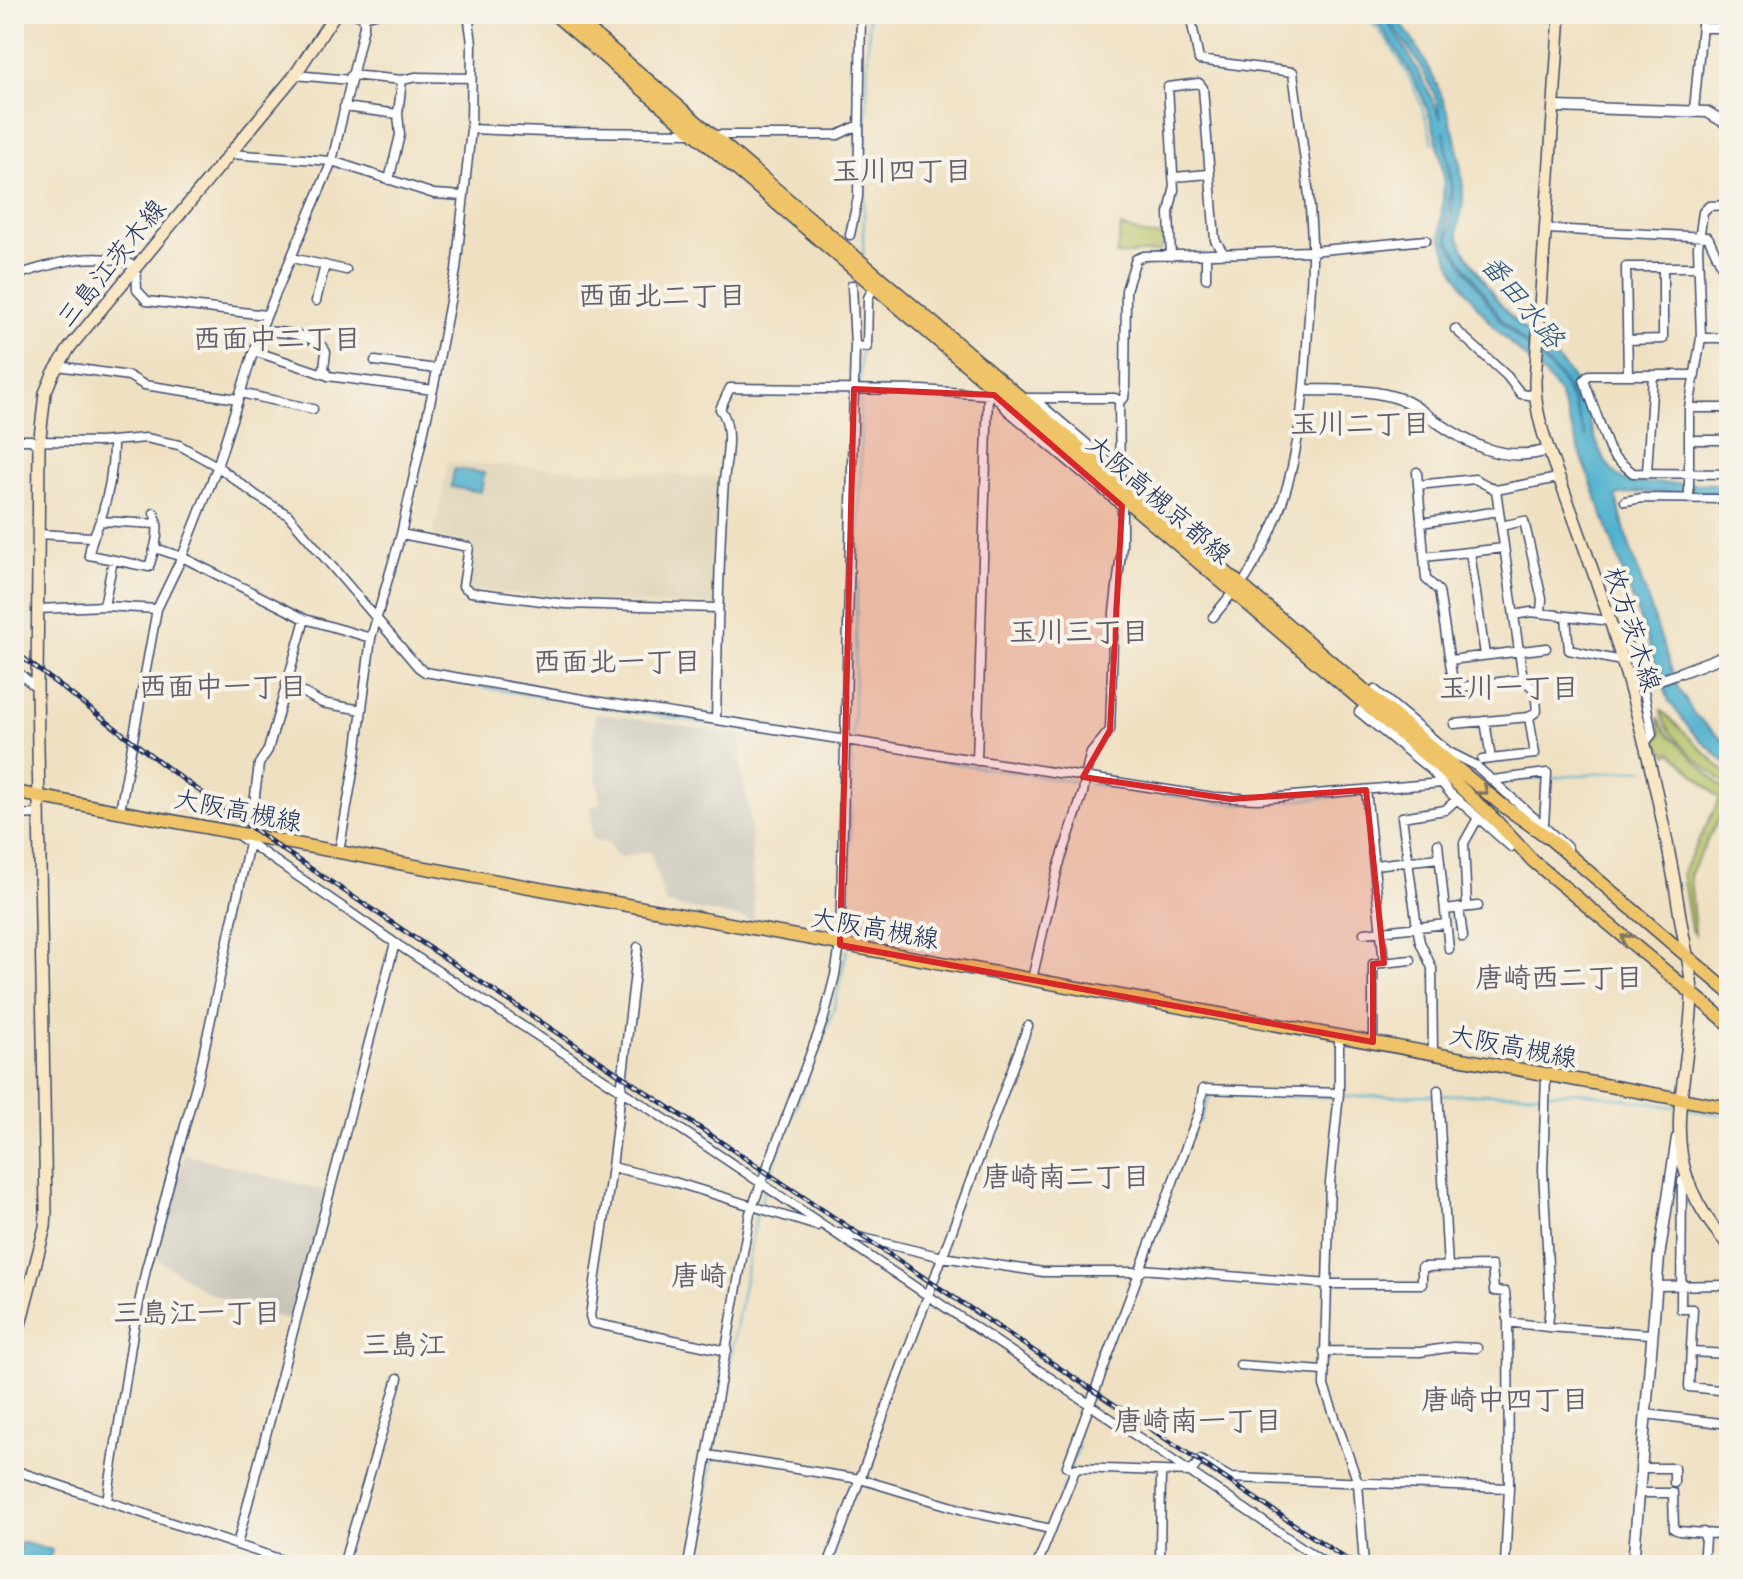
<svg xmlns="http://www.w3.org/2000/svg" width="1743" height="1579" font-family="'Comic Neue','Klee One',sans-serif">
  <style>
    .built { fill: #dfd3b6 }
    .industrial { fill: #c8c4b8 }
    .green { fill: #b4c163; stroke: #687860; stroke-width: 2 }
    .water { fill: #4fb1ce; stroke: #357096; stroke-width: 2; fill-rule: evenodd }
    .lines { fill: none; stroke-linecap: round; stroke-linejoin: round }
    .stream { stroke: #4fb1ce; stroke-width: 2 }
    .minor-casing { stroke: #3b4a6d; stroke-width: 11 }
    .tertiary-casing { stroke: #3b4a6d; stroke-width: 13 }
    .secondary-casing { stroke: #3b4a6d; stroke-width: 14 }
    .primary-casing { stroke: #3b4a6d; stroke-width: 15 }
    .minor { stroke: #fff; stroke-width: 8 }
    .tertiary { stroke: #fff; stroke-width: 10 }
    .secondary { stroke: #f9e7c3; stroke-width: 11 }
    .primary { stroke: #efc469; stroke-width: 12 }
    .rail-casing { stroke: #1b2f5e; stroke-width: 5 }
    .rail { stroke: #f7f3e8; stroke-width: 2; stroke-dasharray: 6; stroke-linecap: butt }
    .oneway { stroke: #7a7263 }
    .marked { fill: #d62828; fill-opacity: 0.2; stroke: #d62828; stroke-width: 6; stroke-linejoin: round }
    .labels { text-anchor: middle; stroke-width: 8; stroke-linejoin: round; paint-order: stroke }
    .street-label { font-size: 26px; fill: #1b2f5e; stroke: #f7f3e8 }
    .neighbourhood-label { font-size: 28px; font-weight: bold; fill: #645f6d; stroke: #f7f3e8 }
    .water-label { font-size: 28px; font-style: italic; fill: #2b5680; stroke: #f7f3e8 }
  </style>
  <rect width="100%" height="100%" fill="#f7f3e8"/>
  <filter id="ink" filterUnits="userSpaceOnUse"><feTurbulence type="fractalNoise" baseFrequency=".0125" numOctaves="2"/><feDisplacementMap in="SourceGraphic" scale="16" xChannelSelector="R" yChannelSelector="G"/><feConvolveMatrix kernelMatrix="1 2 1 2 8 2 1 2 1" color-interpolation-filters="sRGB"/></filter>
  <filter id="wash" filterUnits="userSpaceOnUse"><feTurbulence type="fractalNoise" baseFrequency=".006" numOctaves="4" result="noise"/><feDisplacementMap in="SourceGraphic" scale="32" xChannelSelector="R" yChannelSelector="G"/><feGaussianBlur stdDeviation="1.8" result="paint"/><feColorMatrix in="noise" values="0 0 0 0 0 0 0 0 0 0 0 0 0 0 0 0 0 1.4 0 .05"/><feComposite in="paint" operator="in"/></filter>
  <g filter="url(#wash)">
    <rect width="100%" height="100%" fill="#efe0c1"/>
    <path class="built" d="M448,462l273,16 -5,128 -144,-5 -100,-12 -6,-6 7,-39 -40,-7z"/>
    <path class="industrial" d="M595,713l147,22 -2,23 10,60 4,102 -88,-16 -16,-53 -29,6 -5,-1 -7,-12 -17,-5 -1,-32 9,-2 -7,-60z
      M185,1154l140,37 -32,131 -87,-30 -50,-34z"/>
    <path class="green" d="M1121,227l30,9 14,-1 -2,12 -5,5 -42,3z
      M1661,710l65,63 3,4v10c-19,-18 -66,-50 -68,-77z
      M1658,717l8,15 62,61 1,5 -39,77 5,59 -4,-5 -9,-56 38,-74 -49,-47 -3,3 -12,-14 5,-6z"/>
    <path class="water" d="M1370,14h12c25,33 43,68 59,105 -5,-36 -35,-76 -57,-105h10c38,49 62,103 68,165 1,9 1,23 0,30 -1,10 -7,18 -3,30 12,25 36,61 55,81 21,21 49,39 63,66 14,27 19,90 56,97l96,1v9l-90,-1 -23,4 10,39 51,151 17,28 35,32v20l-37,-34 -23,-31 -110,-308c-12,-18 -27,-29 -42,-43 -27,-26 -54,-59 -69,-93 -15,-33 -1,-52 -5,-84 -7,-60 -35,-113 -73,-159zM1444,131l9,58 -4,52 53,79 58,56 13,23 13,39 -14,-38 -13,-23 -58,-55 -53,-80 -1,-19 4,-34z
      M454,469l30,4 -3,19 -30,-5z
      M21,1542l31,8 -4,15h-15l-16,-4z"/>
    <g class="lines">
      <path class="stream" d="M1364,14c35,35 57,82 69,129
        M863,256l6,-242
        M862,344l1,-62
        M860,388l1,-38
        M14,444l17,2
        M378,629l33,39 15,10 416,68
        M853,740l8,-281 -1,-65
        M848,747l235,36
        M1551,778l93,-9
        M1523,780l21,-2
        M1089,784l137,19 27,1 112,-10
        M1371,794l70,-6
        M847,940l5,-194
        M1550,1093l31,-1 93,15
        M1442,1095l101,-2
        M1342,1097l93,-2
        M1684,1109l45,7
        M1200,1122l10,-27 125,2
        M767,1182l67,-174 13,-58
        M760,1205l5,-17
        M725,1390l32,-179
        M714,1451l10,-54
        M1071,1466l8,-20
        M1059,1500l10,-28
        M694,1565l19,-108"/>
    </g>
  </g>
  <g filter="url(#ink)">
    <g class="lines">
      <defs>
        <path id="minor" d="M354,14l10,3 11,-3
          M1190,14l9,46 94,12c7,56 17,113 19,170 1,34 -3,69 -5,103 -5,85 -14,160 -61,233
          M1703,28h26
          M295,75l55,5
          M351,75l51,5 14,-3 55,1
          M344,107l54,7
          M1694,110l9,-96
          M471,129l74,3 148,1
          M714,135h124l21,-10
          M230,154l102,7 102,33 30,2
          M1174,177l35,-3
          M389,180l11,-45 -2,-21 4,-34
          M1547,229l161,8 21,44
          M850,235l8,-38 3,-183
          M1171,256l-2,-43 5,-23 -6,-103 31,-4 4,5 12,152 9,14
          M292,258l54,12
          M14,276c41,-13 81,-27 122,-10l1,24 10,11 119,14
          M1206,278v-23
          M316,301l9,-36
          M1455,329l52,47 14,18 15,2
          M260,331c20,1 56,2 66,21l-2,16 4,8 105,14
          M1701,338h28
          M1627,340l36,-1v-72
          M855,346l12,1 1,-49 6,-11
          M254,351l72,24
          M375,361l62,8
          M58,366l71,10 15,9 94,14
          M1628,375l-2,-108h72
          M1695,375h-106l-5,5 25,69 5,8 19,16 96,1
          M240,393l73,16
          M994,395l13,15 115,96v39l-8,67 -4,118 -19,23 -3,10 -5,30 -25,75 -26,111
          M1021,398h94l4,3
          M1034,399l86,73
          M1689,408h40
          M14,440h17l8,6
          M1689,440h40
          M39,441l61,1 46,-4 33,7 38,21 40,30 31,19 130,152 7,5 169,29 619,96 45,2 184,-16
          M113,446c0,24 -5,50 -12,72 -5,15 -10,20 -12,37l60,12c5,-16 13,-38 5,-54
          M1417,472l9,107 13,12 15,97 69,-9 -27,-189
          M1647,472l6,-97
          M1120,477l-1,-76 5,-3 1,-8 1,-100 10,-31 8,-3 168,-5 114,-11
          M1418,485l57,-6 21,11 62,-12
          M1689,498v-90l12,-70 -3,-91 5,-35 6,-6 20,-1
          M1625,501l17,-3 87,1
          M100,521l57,3
          M1421,523l78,-12
          M1501,526l23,-5 18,78 -1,14
          M38,534l53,3
          M401,534l68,13 -6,39 8,6 94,12 153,4
          M155,548l27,9 123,62 66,19
          M1470,552l15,103
          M1424,557l80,-9
          M104,606l9,-46
          M38,609l66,-3 53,3
          M1514,615l17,-3 79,9
          M1213,617l17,-21
          M1566,617l3,33 52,11
          M1612,627l10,5 21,54 9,48 -7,9
          M1450,660l96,-12
          M1729,666l-5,36 5,4
          M14,669l23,19
          M286,683l36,20 40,7
          M1643,686l39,-14
          M1373,693l2,-3 74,62 26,13 93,83
          M1362,709l-3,3 73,59 18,22 61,54
          M716,720c2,-80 2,-160 8,-239 2,-20 10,-56 -4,-72l10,-21 192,2 81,6
          M1485,721l6,38
          M1454,724l75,-7 8,-6 -2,-21 -12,-11
          M1482,760l53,-6 -6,-37
          M977,761l11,-367
          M1493,780l54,-7 -3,52
          M1366,790l18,173
          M120,811l37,-202 25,-52 34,-87 44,-139 72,-170 32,-135v-9
          M14,815l25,-1
          M239,836l156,107 293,191 640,431
          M1438,844l11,105
          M339,852l17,-97 15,-117 30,-104 33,-149 22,-115 15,-141 1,-86 -4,-29
          M1374,865l65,-7
          M1467,907l-3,-64 14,-25
          M1459,908l4,29
          M1445,910l33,-4
          M1364,933l82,-9
          M638,947l-26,220 -22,149 2,7 135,28
          M1373,1042v-78l38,-4
          M1433,1053l-1,-85 -12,-26 -3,-15 -15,-110 43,-7 12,-11
          M1546,1074l-3,96 7,133 -2,24 103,7
          M1438,1090l10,177
          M1339,1093l-9,90 -6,203 34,97 6,82
          M612,1167l59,14 146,45
          M1682,1181l-1,128h12l-4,78 40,4
          M838,1232l104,25 101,15h98
          M1142,1269l187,15h93v-17l70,-1 2,25 11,1 3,30
          M1656,1286l73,-1
          M1324,1351l96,1 33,-5 24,1
          M1691,1352l38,2
          M1240,1365l83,6
          M1646,1414l83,10
          M708,1455l152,24 110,33 81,17
          M1641,1468h33v15
          M14,1470l283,95
          M1073,1470l-6,-4 132,-354 4,-23 136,4v-57
          M1639,1493h34l1,36 5,2 50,4
          M107,1501l26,-168 13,-64 53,-195 50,-231 10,-79 9,-14 37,-131
          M1703,1532l2,6 -2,27
          M237,1545l158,-602
          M343,1565l55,-187
          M688,1565l62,-352 74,-195 11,-43 5,-30 15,-599 -3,-61
          M828,1565l200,-539
          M1037,1565l39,-97 115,4 9,-12 31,18 278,10
          M1160,1565l1,-93
          M1505,1565l4,-77 -1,-166 40,5"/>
        <path id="tertiary" d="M1555,107l152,5 22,13
          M1305,390c32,1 67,-2 98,10 12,5 21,13 31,20 38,26 69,43 115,30
          M1682,672l47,-18
          M1633,1565l26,-308 18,-119"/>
        <path id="secondary" d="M1560,14l-25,366c-1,42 19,82 33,122 15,41 30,83 44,125 29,94 53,192 68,289 3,21 12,58 12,78 -3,103 -43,163 37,252
          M14,1348l31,-121 1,-15 -9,-524 2,-242 6,-53 8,-19 17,-27 225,-272 40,-61"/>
        <path id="primary" d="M554,14l884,752 58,55 37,40 196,163
          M570,14l873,743 59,48 47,33 180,154
          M14,792l1715,316"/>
      </defs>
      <use href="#minor" class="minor-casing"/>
      <use href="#tertiary" class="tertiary-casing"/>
      <use href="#secondary" class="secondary-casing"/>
      <use href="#primary" class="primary-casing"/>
      <use href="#minor" class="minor"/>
      <use href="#tertiary" class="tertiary"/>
      <use href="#secondary" class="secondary"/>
      <use href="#primary" class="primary"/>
      <defs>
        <path id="rail" d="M14,651l163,124 106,75 1072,715"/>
      </defs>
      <use href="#rail" class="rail-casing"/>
      <use href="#rail" class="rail"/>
    </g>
    <defs><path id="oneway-chevron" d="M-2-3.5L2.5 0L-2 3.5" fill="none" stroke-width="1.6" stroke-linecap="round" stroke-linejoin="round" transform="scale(2)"/></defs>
    <g class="oneway">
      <use href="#oneway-chevron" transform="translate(1483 790) rotate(39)"/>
      <use href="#oneway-chevron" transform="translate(1626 939) rotate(-140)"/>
    </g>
  </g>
  <path class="marked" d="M854,389l140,6 128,111 -12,224 -27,47 148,22 135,-9 18,173 -11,1v78l-533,-97z"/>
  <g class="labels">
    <g class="street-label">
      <text transform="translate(111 263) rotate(-51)" y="9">三島江茨木線</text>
      <text transform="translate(1159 499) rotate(41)" y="9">大阪高槻京都線</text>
      <text transform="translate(1633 629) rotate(72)" y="9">枚方茨木線</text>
      <text transform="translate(238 810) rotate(11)" y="9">大阪高槻線</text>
      <text transform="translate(875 928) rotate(10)" y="9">大阪高槻線</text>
      <text transform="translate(1513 1046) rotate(11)" y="9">大阪高槻線</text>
    </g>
    <g class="neighbourhood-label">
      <text x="902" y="180">玉川四丁目</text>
      <text x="662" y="305">西面北二丁目</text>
      <text x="277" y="348">西面中二丁目</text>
      <text x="1360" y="433">玉川二丁目</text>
      <text x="1079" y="641">玉川三丁目</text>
      <text x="617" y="671">西面北一丁目</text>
      <text x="223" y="696">西面中一丁目</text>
      <text x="1509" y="697">玉川一丁目</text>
      <text x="1559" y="987">唐崎西二丁目</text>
      <text x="1066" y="1186">唐崎南二丁目</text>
      <text x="699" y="1285">唐崎</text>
      <text x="197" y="1322">三島江一丁目</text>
      <text x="404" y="1354">三島江</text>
      <text x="1505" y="1409">唐崎中四丁目</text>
      <text x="1198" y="1430">唐崎南一丁目</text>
    </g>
    <g class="water-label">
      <text transform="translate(1523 301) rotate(50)" y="10">番田水路</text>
    </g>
  </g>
  <rect width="1743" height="1579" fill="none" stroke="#f7f3e8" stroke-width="48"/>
</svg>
